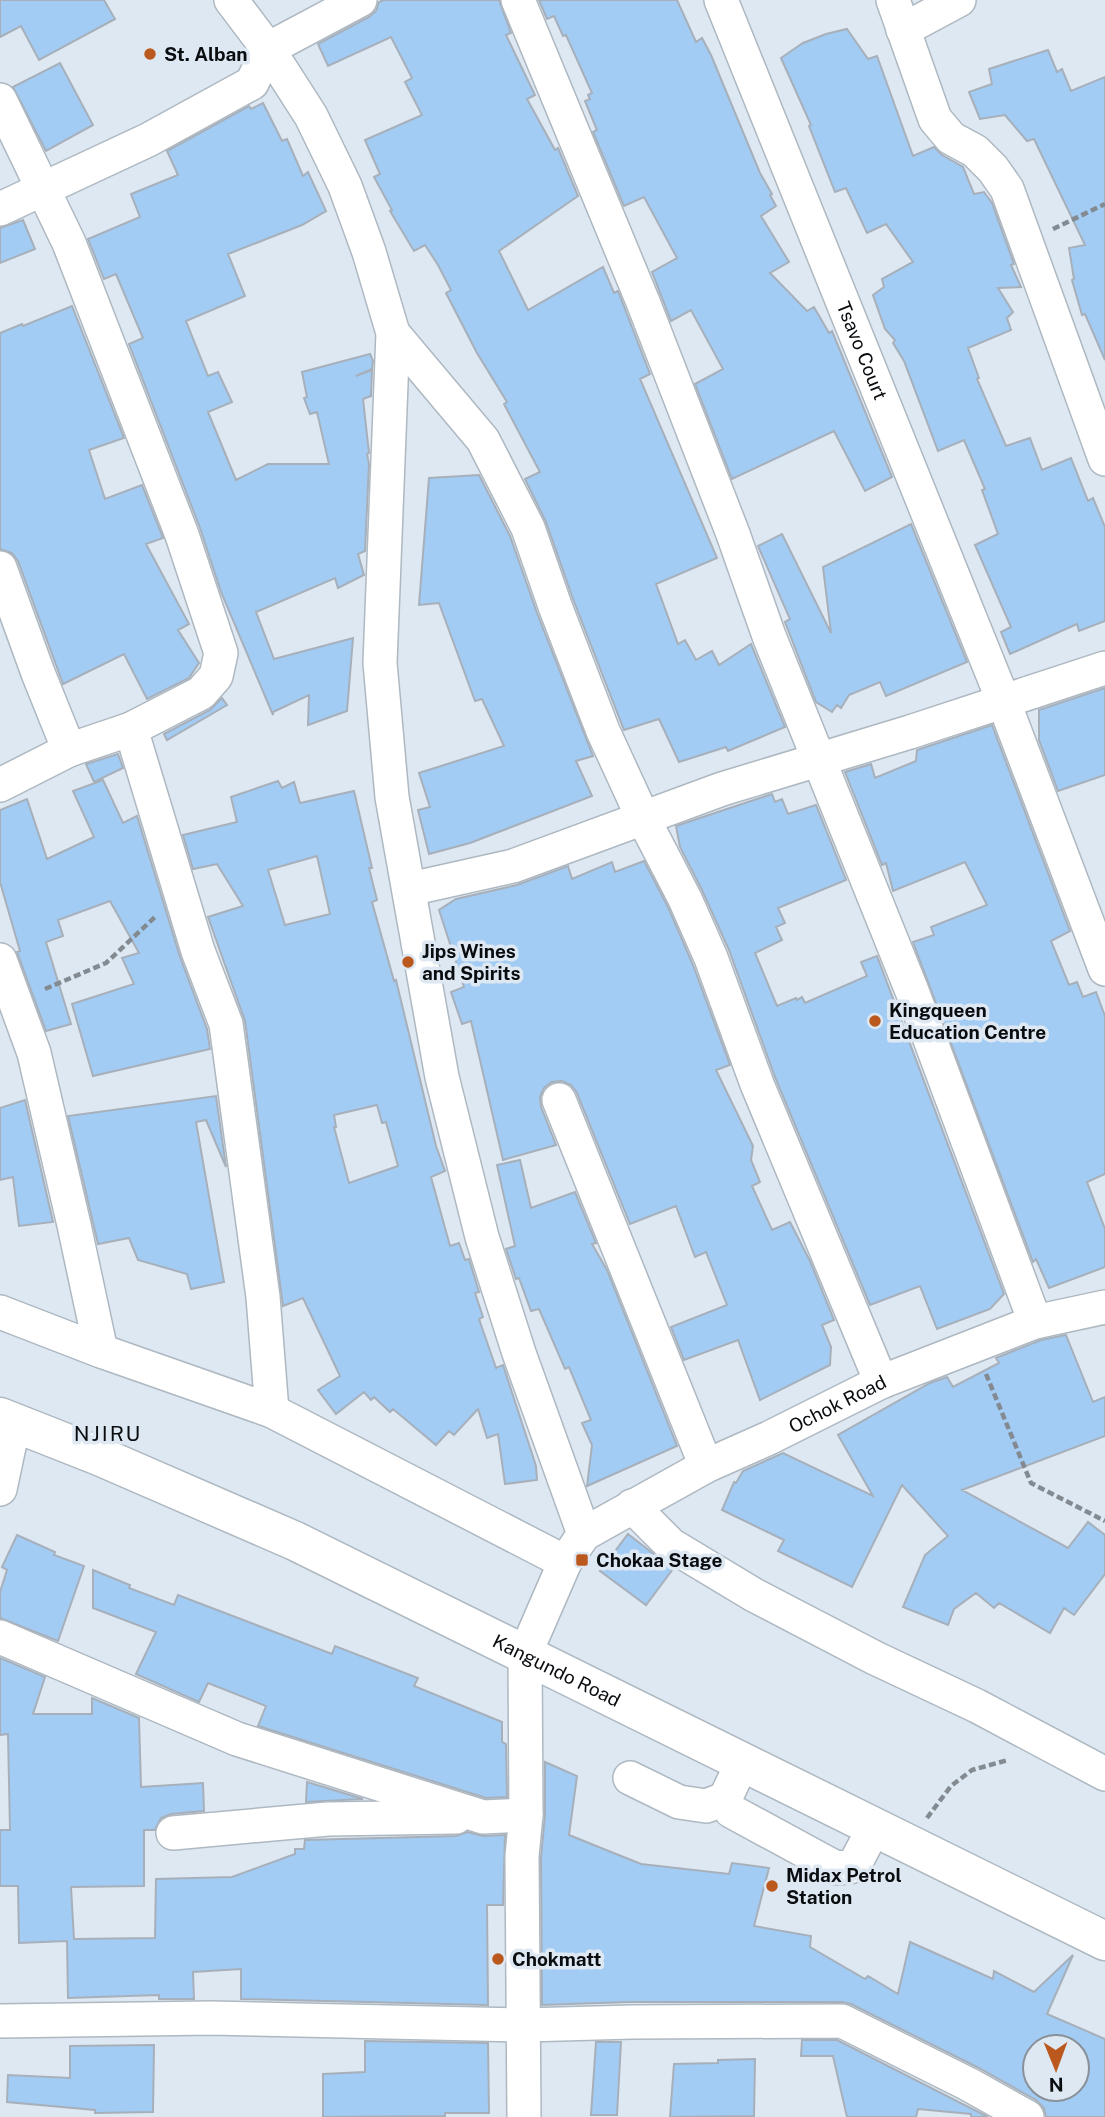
<svg xmlns="http://www.w3.org/2000/svg" width="1105" height="2117" font-family="'Public Sans',sans-serif">
  <style>
    .building { fill: #a2ccf4; stroke: #a7b0ba; stroke-width: 2; fill-rule: evenodd }
    .lines { fill: none; stroke-linecap: round; stroke-linejoin: round }
    .minor-casing { stroke: #aeb8c1; stroke-width: 36 }
    .highway-casing { stroke: #aeb8c1; stroke-width: 41 }
    .path { stroke: #838a91; stroke-width: 4.5; stroke-dasharray: 7 3.5; stroke-linecap: butt }
    .minor { stroke: #fff; stroke-width: 33 }
    .highway { stroke: #fff; stroke-width: 38 }
    .poi-dot { fill: #bb581e; stroke: #dee8f2; stroke-width: 2.5 }
    .labels { text-anchor: middle; stroke-width: 7; stroke-linejoin: round; paint-order: stroke }
    .poi-label { font-size: 19px; font-weight: bold; fill: #0a0d10; stroke: #dee8f2; text-anchor: start }
    .street-label { font-size: 19px; fill: #0a0d10; stroke: #dee8f2 }
    .neighbourhood-label { font-size: 21px; letter-spacing: 2px; fill: #0a0d10; stroke: #dee8f2 }
  </style>
  <rect width="100%" height="100%" fill="#dee8f2"/>
  <path class="building" d="M0,0h104l11,19 -76,41 -18,-34 -21,11z
    M384,0h115l12,33 -5,2 29,60 -8,4 28,51 3,-2 20,48 -79,55 29,59 75,-43 11,26 4,-2 32,83 -10,5 77,179 -61,26 22,60 7,-4 11,20 16,-9 7,14 32,-21 34,83 -57,24 -2,-4 -47,15 -20,-43 -35,11 -51,-131 -27,-77 -21,-43 15,-7 -36,-68 3,-2 -30,-49 -31,-60 5,-3 -13,-25 -13,-20 -11,6 -24,-40 2,-1 -18,-33 6,-3 -15,-34 57,-25 -17,-33 7,-4 -21,-41 -63,29 -10,-22 51,-27 7,-6 3,-9z
    M539,0h138l19,42 6,-4 9,17 49,118 12,21 -2,1 6,11 -15,10 28,46 -19,11 37,38 7,-4 15,26 3,-2 60,146 -27,14 -31,-60 -102,48 -37,-95 28,-15 -32,-59 -20,11 -19,-49 25,-14 -33,-61 -20,9 -31,-74 4,-2 -12,-29 5,-2 -2,-4 4,-2 -26,-58 -3,1 -9,-20 -7,3z
    M847,29l21,30 9,-3 36,100 21,-9 8,8 21,12 11,27 10,-2 8,11 22,61 -3,1 10,22 -23,1 15,24 -6,6 4,12 -43,18 11,30 -2,1 29,67 24,-8 12,32 29,-12 17,43 5,-3 12,29v94l-26,10 -2,-7 -67,30 -9,-22 10,-5 -36,-82 23,-11 -16,-44 3,-1 -21,-49 -26,11 -34,-90 -11,-18 2,-3 -10,-11 -12,-34 11,-8 -2,-8 31,-17 -27,-38 -19,9 -21,-45 -11,4 -26,-66 2,-1 -30,-67 22,-15 23,-9z
    M1048,50l9,22 5,-3 9,22 34,-14v283l-20,-46 -3,1 -10,-35 2,-1 -5,-31 16,-3 -51,-106 -7,2 -22,-26 -25,4 -11,-27 23,-8 -3,-15z
    M60,63l33,62 -47,26 -33,-64z
    M263,103l19,38 5,-2 16,37 5,-4 18,39 -24,14 -74,29 17,42 -59,25 22,55 10,-4 14,30 -24,10 28,68 32,-16h61l-12,-52 -7,2 -6,-16 3,-1 -5,-25 68,-18 3,7 -1,8 -16,7 16,-6 -1,26 -8,3 6,54 -2,1 2,10 -4,87 -7,3 6,21 -26,13 -3,-10 -79,34 18,47 79,-21 -6,73 -39,14 1,-30 -36,17v3l-52,-123 -21,-64 -71,-184 14,-6 -27,-64 -12,5 -16,-40 52,-22 -9,-23 47,-19 -11,-24 82,-45 2,3z
    M23,220l12,29 -35,14v-35z
    M72,306l52,132 -35,12 16,49 37,-14 21,53 -17,6 43,80 -11,6 21,33 -10,15 -42,21 -23,-45 -61,30 -45,-123 -6,-8 -12,-4v-216l22,-9 1,2z
    M479,475l31,61 27,77 56,143 -17,5 16,35 -122,47 -41,11 -11,-44 12,-3 -11,-34 85,-27 -22,-47 -7,2 -36,-98 -20,2 10,-127z
    M911,524l56,138 -81,34 -6,-14 -31,13 -8,13 -4,-3 -5,7 -16,-10 -31,-80 5,-3 -32,-73 24,-12 49,99 -8,-66z
    M1105,688v87l-47,16 -19,-51v-30z
    M222,698l5,7 -60,35 -3,-6 46,-24z
    M992,725l78,206 -19,10 18,44 8,-3 6,15 13,-5 9,24v158l-18,8 18,47v38l-56,21 -13,-29 -3,3 -120,-320 21,-7 -3,-8 56,-22 -22,-43 -72,29 -7,-28 -4,2 -37,-93 26,-8 4,14 41,-17 1,-11z
    M118,754l5,14 -29,14 -8,-18z
    M103,780l20,43 14,-7 43,141 27,72 3,20 -117,27 -21,-72 62,-20 -12,-26 17,-5 -29,-52 -52,19 5,16 -17,6 25,82 -25,7 -29,-79 3,-1 -20,-69v-72l27,-11 20,60 47,-22 -21,-46z
    M278,781l4,7 12,-6 6,21 54,-12 18,77h-3l8,32 -5,2 22,79 2,-1 40,166 9,25 -14,6 19,69 9,-3 6,17 4,-1 10,33 -4,1 8,24 -4,2 17,49 7,-3 33,101 1,14 -32,4 -7,-50 -11,4 -9,-29 -24,26 -5,-4 -13,14 -43,-36 -3,3 -16,-15 -3,3 -7,-8 -28,22 -18,-24 22,-14 -37,-78 -20,8 -38,-285 -37,-104 35,-11 -26,-42 -24,5 -10,-34 54,-13 -6,-25zM317,856l13,58 -45,11 -17,-55zM377,1105l5,18 4,-1 12,44 -49,17 -15,-56h2l-2,-12z
    M772,794l3,8 7,-3 6,15 28,-9 30,75 -68,28 7,15 -9,4 6,13 -27,13 22,53 19,-8 1,2 5,-3 3,6 62,-27 -6,-14 16,-6 127,338 -14,15 -53,20 -17,-43 -50,19 -95,-228 -46,-127 -27,-60 -22,-43 -4,-21z
    M644,861l24,46 25,58 37,100 -14,5 37,76 -2,14 9,22 -8,4 20,44 18,-8 20,39 24,59 -12,5 9,22 -1,18 -70,35 -22,-60 -54,20 -13,-33 56,-22 -21,-53 -11,5 -19,-51 -46,18 -53,-131 -6,-8 -9,-4 -10,1 -8,6 -4,9 1,10 15,38 -53,15 -32,-139 -9,3 -11,-32 13,-5 -25,-77 17,-11 61,-14 51,-19 4,13 40,-17 3,10z
    M216,1096l10,71 -20,-47 -10,2 28,160 -33,7 -4,-15 -49,-14 -9,-22 -31,6 -30,-128z
    M25,1100l28,122 -34,4 -6,-49 -13,3v-72z
    M520,1160l11,48 44,-16 21,51 -4,1 15,26 70,176 -90,40 5,-41 -10,-22 9,-3 -22,-53 -4,2 -26,-60 -8,2 -12,-33 -3,1 -10,-30 9,-3 -18,-81z
    M1066,1335l27,67 12,-5v39l-143,54 106,58 20,-26 17,13v39l-31,41 -10,-7 -14,25 -51,-30 -5,5 -18,-15 -22,16 -6,16 -45,-18 22,-52 23,-19 -46,-51 -50,102 -74,-36 6,-11 -62,-30 12,-28 2,1 7,-12 40,-18 90,43 -35,-61 92,-52 17,-6 6,10 46,-24 -3,-5 45,-18z
    M628,1534l45,35 -27,36 -46,-34z
    M17,1535l38,17 -1,3 30,11 -26,75 -58,-23v-26l7,-22 -5,-3z
    M93,1570l37,15 -1,3 45,17 4,-10 154,59 3,-8 83,32 -4,8 88,36v20l4,2 1,53 -21,1 -228,-72 8,-20 -58,-23 -9,19 -63,-28 20,-42 -63,-24z
    M0,1658l45,19 -12,37h59v-16l47,20 2,69 62,-4 1,28 -33,3 -10,4 -6,12h-11v56l-73,1 3,52 81,-1 1,-59 76,-2 63,-23v-5h9l1,-9 151,-4 11,-4 16,4 22,-1 -2,70h-16l1,100 -247,-6v-30l-48,3 1,27h-35v-4l-91,3 -1,-57 -48,2 -1,-57h-18v-56h10l-2,-96 -8,1z
    M545,1762l32,14 -8,59 72,29 88,10 3,-11 37,5 -15,58 57,10 -1,11 55,32 3,-3 30,18 12,-52 83,37 1,-8 40,21 39,-37 -26,59 58,25v78h-59l-2,-9 -8,-8 -59,-33 -126,-63 -8,-2h-214l-87,3 -1,-148 4,-42zM1035,2047h42v42h-42z
    M307,1782l56,17 -57,3z
    M802,2040h35l151,77h-17v-3l-53,-5 -2,8h-69l-14,-61h-32z
    M365,2041l123,2 1,70h-44v3l-122,1v-43l42,-2z
    M596,2042h25l-4,73h-26z
    M154,2045l-1,67 -58,1v-3l-88,-8 1,-27 62,3v-32z
    M755,2059l-1,57 -84,1 4,-53 44,-1v-3z"/>
  <g class="lines">
    <defs>
      <g id="minor">
        <path d="M231,0l37,49 43,67 34,70 24,66 24,81 -13,330 12,134 50,280 40,160 37,116 65,181 -19,28 -40,92 1,161 -4,41 2,261"/>
        <path d="M518,0l125,302 90,232 36,102 143,355 123,331"/>
        <path id="s1" d="M721,0l282,700 102,269"/>
        <path d="M893,0l42,119 16,19 24,13 18,18 14,20 98,270"/>
        <path d="M903,30l56,-30"/>
        <path d="M0,100l69,143 113,292 39,118 -5,23 -15,17 -70,36 -62,21 -31,-77 -38,-105"/>
        <path d="M0,209l148,-69 104,-57 16,-34 92,-49"/>
        <path d="M393,333l90,107 45,88 27,78 48,125 40,87 42,81 26,59 46,126 124,298"/>
        <path d="M131,729l67,222 28,73 37,273 9,114"/>
        <path d="M0,785l69,-35"/>
        <path d="M410,889l103,-23 209,-77 188,-57 195,-64"/>
        <path d="M0,960l34,93 40,172 27,126"/>
        <path d="M559,1100l147,366"/>
        <path d="M0,1312l101,39 171,60 293,151"/>
        <path d="M0,1489l14,-66"/>
        <path d="M632,1506l39,39 83,50 121,63 102,48 128,68"/>
        <path id="s2" d="M584,1534l122,-68 63,-28 112,-56 154,-60 70,-15"/>
        <path d="M0,1637l237,102 246,78 43,-2"/>
        <path d="M743,1761l-18,38 6,12 105,57 14,-1 6,-5 19,-36"/>
        <path d="M630,1778l49,24 27,4 19,-7"/>
        <path d="M173,1833l155,-14 128,-2"/>
        <path d="M0,2021l211,-3 314,7 107,-3 210,-1 126,63 59,33"/>
      </g>
      <g id="highway">
        <path id="s3" d="M0,1417l99,39 196,85 810,400"/>
      </g>
    </defs>
    <use href="#minor" class="minor-casing"/>
    <use href="#highway" class="highway-casing"/>
    <path class="path" d="M1053,229l52,-25
      M45,989l61,-26 50,-47
      M986,1374l45,109 74,38
      M927,1818l24,-32 21,-16 36,-10"/>
    <use href="#minor" class="minor"/>
    <use href="#highway" class="highway"/>
  </g>
  <g class="poi-dot">
    <circle cx="150" cy="54" r="7"/>
    <circle cx="408" cy="962" r="7"/>
    <circle cx="875" cy="1021" r="7"/>
    <rect x="575" y="1553" width="14" height="14" rx="3.5"/>
    <circle cx="772" cy="1886" r="7"/>
    <circle cx="498" cy="1959" r="7"/>
  </g>
  <g class="labels">
    <g class="poi-label">
      <text x="164" y="61">St. Alban</text>
      <text x="422" y="958">Jips Wines<tspan x="422" dy="22">and Spirits</tspan></text>
      <text x="889" y="1017">Kingqueen<tspan x="889" dy="22">Education Centre</tspan></text>
      <text x="596" y="1567">Chokaa Stage</text>
      <text x="786" y="1882">Midax Petrol<tspan x="786" dy="22">Station</tspan></text>
      <text x="512" y="1966">Chokmatt</text>
    </g>
    <g class="street-label">
      <text dy="7" stroke="none"><textPath href="#s1" startOffset="378">Tsavo Court</textPath></text>
      <text dy="7" stroke="none"><textPath href="#s2" startOffset="285">Ochok Road</textPath></text>
      <text dy="7" stroke="none"><textPath href="#s3" startOffset="612">Kangundo Road</textPath></text>
    </g>
    <g class="neighbourhood-label">
      <text x="108" y="1441">NJIRU</text>
    </g>
  </g>
  <g transform="translate(1056 2068) rotate(179)"><circle r="33" fill="#dee8f2" stroke="#899098" stroke-width="2"/>
  <path d="M0-5L12 26L0 18L-12 26Z" fill="#bb581e"/>
  <text y="-10" font-size="19" font-weight="bold" text-anchor="middle" fill="#0a0d10">N</text>
  </g>
</svg>
